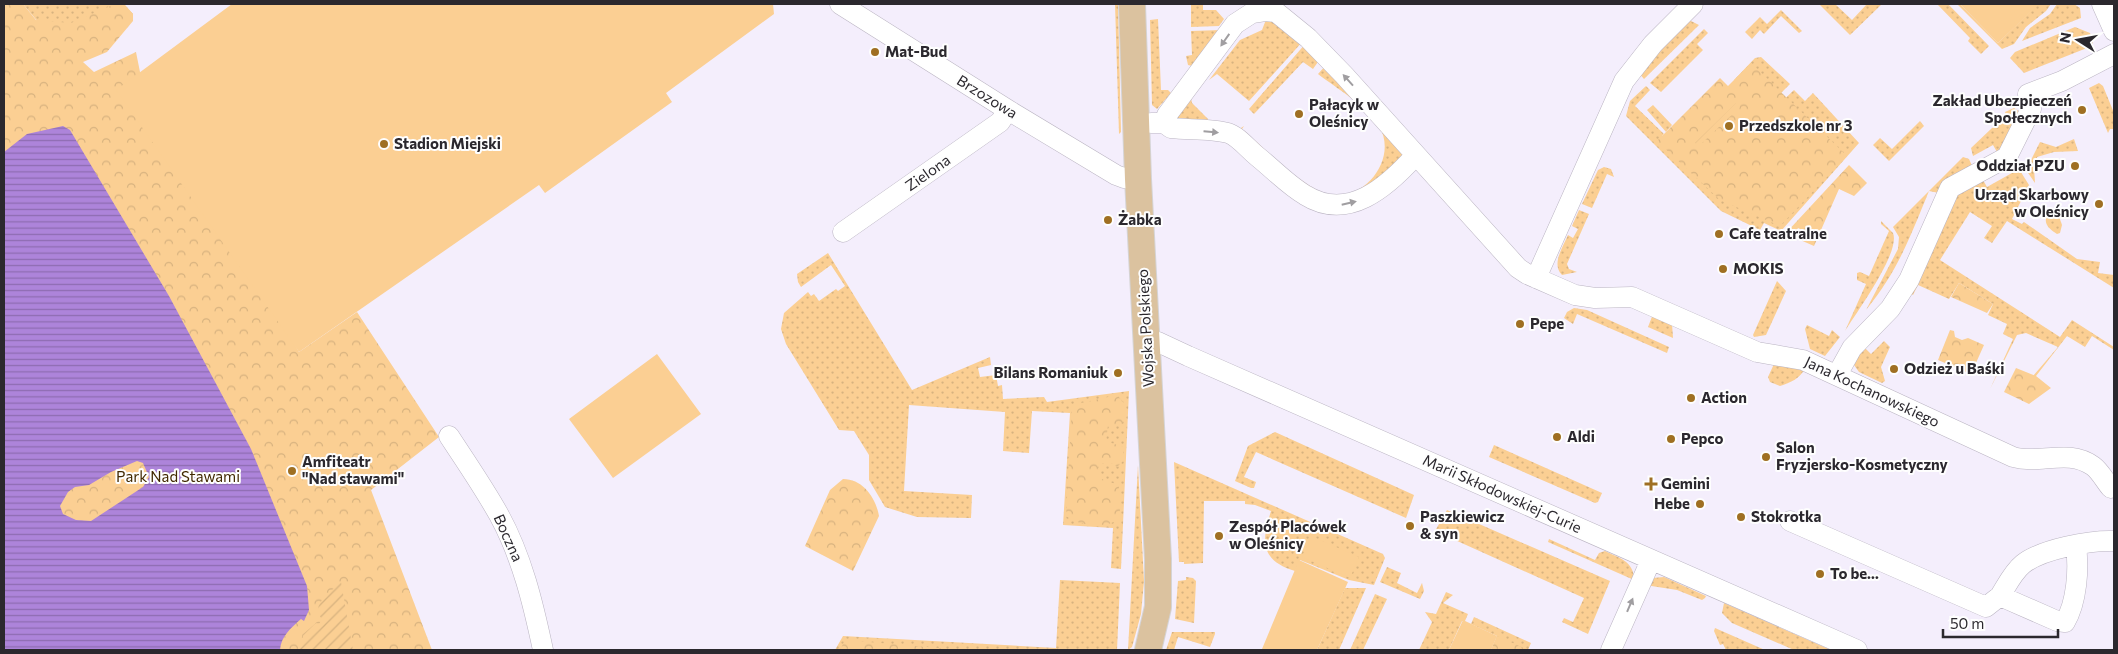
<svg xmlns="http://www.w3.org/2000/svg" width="2118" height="654" font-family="Commissioner,sans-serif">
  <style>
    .grass { fill: url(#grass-dots) }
    .forest { fill: url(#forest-crowns) }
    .garden { fill: url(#garden-furrows) }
    .pitch { fill: #fbcf93 }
    .water { fill: url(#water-rules); fill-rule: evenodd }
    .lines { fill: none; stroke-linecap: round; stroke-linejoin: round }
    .minor-casing { stroke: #bab4c2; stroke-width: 21 }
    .major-casing { stroke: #d5d4d5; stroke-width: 28 }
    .minor { stroke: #fff; stroke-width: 20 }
    .major { stroke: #dbc29f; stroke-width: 26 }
    .oneway { fill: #a09ea1 }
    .poi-dot { fill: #9f6f22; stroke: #fefefe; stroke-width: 2 }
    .labels { text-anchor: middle; stroke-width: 4; stroke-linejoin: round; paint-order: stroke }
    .poi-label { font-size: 15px; font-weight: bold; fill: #2b282e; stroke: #fefefe; text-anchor: start }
    .street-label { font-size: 15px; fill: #2b282e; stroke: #fefefe }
    .park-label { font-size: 15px; fill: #412900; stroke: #fefefe }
  </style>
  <defs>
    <pattern id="grass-dots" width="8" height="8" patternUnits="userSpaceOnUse" patternTransform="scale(1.25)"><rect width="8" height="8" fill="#fbcf93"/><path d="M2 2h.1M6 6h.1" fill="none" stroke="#d7b27f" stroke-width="1.8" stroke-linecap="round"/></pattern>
    <pattern id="forest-crowns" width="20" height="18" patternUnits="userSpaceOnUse" patternTransform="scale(1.25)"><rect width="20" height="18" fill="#fbcf93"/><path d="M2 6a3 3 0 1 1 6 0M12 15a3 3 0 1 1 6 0" fill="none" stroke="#d7b27f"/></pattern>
    <pattern id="garden-furrows" width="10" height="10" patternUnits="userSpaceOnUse" patternTransform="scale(1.25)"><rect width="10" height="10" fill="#fbcf93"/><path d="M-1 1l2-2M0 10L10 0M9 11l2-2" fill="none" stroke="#d7b27f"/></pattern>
    <pattern id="water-rules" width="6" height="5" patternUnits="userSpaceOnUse" patternTransform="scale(1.25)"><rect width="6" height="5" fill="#ad84da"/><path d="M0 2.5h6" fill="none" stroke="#8d6cb1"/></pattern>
  </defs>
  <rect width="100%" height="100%" fill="#f4eefc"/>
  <path class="grass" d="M23,4h101l9,10 -55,45 -14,-6z
    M1115,4h3l3,128 -2,2z
    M1191,4h12v6h13l8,9 -5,7 -28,1z
    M1819,4h16l17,16 15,-16h15l-32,31z
    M1937,4h11l41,42 -8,8 -13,-13 2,-3z
    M1957,4h3l38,39 40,-39h13l-5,7 -20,16 -12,17 -12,5z
    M2057,4h17l6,4 1,10 -59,23 8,-13 20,-14z
    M1781,10l21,21 -3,2 -18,-17 -17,18 -4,-4 -8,9 -7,-7 15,-15 7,7z
    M1267,17l37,23 -55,61 -32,-27 -8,6 31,-40 22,-10z
    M1158,19l3,71h7l3,3 -14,16 -5,-4 -2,-85z
    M1689,20l10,5 -55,54 -6,-7z
    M2075,27l15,6 3,8 -1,5 -68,27 -14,-15 5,-6z
    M1704,29l4,4 -11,11 6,6 -42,42 -11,-9z
    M1222,30l-30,36 -4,-1 -2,-9 6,-1 -1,-24z
    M1306,43l14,16 -7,10 -10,-7 -49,52 -5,-5z
    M1761,57l29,27 -22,22 -34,-26 21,-22z
    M1326,65l82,85c-3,14 -18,23 -28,30 -41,29 -59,20 -94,-10 -16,-14 -32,-27 -48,-40l6,-4 -2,3c20,17 61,59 85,65 36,10 72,-35 52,-68 -11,-19 -43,-38 -61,-52z
    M2099,83l4,3 11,27v16h-4l-2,4 -19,-45z
    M1646,86l4,4 -15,16 29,28 -2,2 112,-27 20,-19 11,11 8,-8 46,50 -78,88 -17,-8 -4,7 -39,-19 -95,-95 4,-15z
    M1191,98l1,5 16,16 -1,8 -35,-9z
    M1653,105l19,20 -6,7 -19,-22z
    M2014,108l6,4 -16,39 -7,1 -4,-7 -20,11 -2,-8 21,-20 16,-7 -3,-9z
    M1920,121l4,5 -35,35 -16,-16 7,-7 12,11z
    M2074,139l4,12 -24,1 -17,5 1,11h-4l1,15 -9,-13 14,-28 16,5z
    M1963,157l6,2 4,9 -34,25 -10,-2c-19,46 -31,80 -63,119l32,-61 1,-12 -6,-10z
    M1604,167l7,2 3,8 -7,-3 -15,34 -10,-4 16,-34z
    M2019,169l10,16 -17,34 10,5 2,-2 53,37 23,3 -2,11 16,2v13l-107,-67 -15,22 -8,-5 8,-12 -22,-14 -30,48 120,77 12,-17 42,27v3l-22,-14 -7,11 -18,-11 -31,40h-3l25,-29 -32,-14 -9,2 -27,54 23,-50 -10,-5 4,-10 -19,-9 5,-11 -34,-21 -10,16 -31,-14 -5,10 -5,-3 43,-96 32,-16 4,7z
    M2056,208l6,17 -2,8 -3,1c-11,-7 -15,-13 -7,-24z
    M1579,210l10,4 -22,50 2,5 8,3 -15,3c-11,-11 1,-28 6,-40l5,3 5,-9 -6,-3z
    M1881,221l12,12c8,19 -37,80 -48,98l21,-47 -9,-4v-7l3,-1 9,4 20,-45 -8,-7z
    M828,253l84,137 78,-33 1,8 -13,3 2,9 16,-2 2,11 4,-1 1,14 41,-2 3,5 82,-11 -8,178 -10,-1 2,-40 -50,-3 7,-112 -38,-2 -3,42 -26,-2 2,-39 -96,-7 -5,86 68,4 -1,23 -54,-1 -32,-10 -16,-27v-25l-15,-24 -15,-1 -53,-86 -5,-15 3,-16 24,-21 3,4 3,-2 5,7 17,-12 2,2 7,-5 -14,-21 -30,22 -3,-5 -1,-8z
    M1777,281l9,10 -20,44 -12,2 -1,-2z
    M1574,308l13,2 82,37 -2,6 -90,-39 -4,10 -9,-6 3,-6z
    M1653,314l19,10 1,14 -25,-11z
    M1807,325l22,11 3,-6 8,7 -15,19 -15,-7 -5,-20z
    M1884,341l6,6 -9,20 4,14 -3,2 -23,-11 -5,-7 8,-20 9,9z
    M1774,364l31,4c-4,10 -15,15 -25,18l-10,-4 -2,-5z
    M1275,432l139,63 -8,23 -150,-66 -12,25 12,5 -2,6h-3l-16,-7 13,-35z
    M1494,445l108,48 -4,9 -3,1 -106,-46z
    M1174,462l209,92 2,4 -11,27 -25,-5 -49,-20 -5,11c-36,-11 -33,-31 -24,-60l-16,-6 -10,-1v-3h-41l-1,62 -19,1v-2h-5z
    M1138,465l6,116 -3,33 -9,33 -4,3z
    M1447,510l163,71 -22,53 -26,-12 2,-4 9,4 11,-24 -149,-67z
    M1549,539l46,21 4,-7 6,-2c14,7 29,10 29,29l-86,-38z
    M1387,567l14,6 -4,10 20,10 5,-10 2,8 -4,8 -40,-17z
    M1186,577l7,1 3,3 -2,42 -19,-4 3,-38 8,-1z
    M1664,577l42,19 -1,2 -3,2 -25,-10 -32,-5 8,-7z
    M1060,580l60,3 -3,67h-282l8,-14 213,12z
    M1345,588h21l-27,62h-22z
    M1446,592l7,3 -10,8 25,11 -3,7h-3l-13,29h-30l13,-28 -7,-10 11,2z
    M1375,594l12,5 -24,51h-13z
    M1724,603l107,47h-37l-62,-27 -10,-10z
    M1474,617l57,26 -3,7h-37l6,-14 -26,-12z
    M1715,628l50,22h-39l-3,-6 -3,1 -6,-14z
    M1172,632h43v2l-5,13 -32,-10 -4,13h-8z"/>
  <path class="forest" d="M4,4h19l13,16 35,3 44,-19h9l9,10v7l-26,31 -24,10 11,10 42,-20 4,20 159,280 58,-40 82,125 -68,53 61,160h-428z
    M1751,63l96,93 -67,70 -60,-26 -63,-59 63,-63 8,8z
    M1849,165l18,18 -13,13 -15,-7 -25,57 -16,-7 4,-9 -4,-2 -5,9 -8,-3z
    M1959,283l34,21 -6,9 -36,-16z
    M1950,330l4,1 1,6 7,3 6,-2 16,7 -13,29 -33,-14z
    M2016,368l20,8 15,12 -22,16 -25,-12z
    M1117,395l8,9 -2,20 -15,1 -2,16 17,6 1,13 -7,7 -9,-6 -10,5 4,13 16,6 3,14 -2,20c-13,10 -40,7 -53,-3l6,-111z
    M843,479c20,0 33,19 36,37l-26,55 -48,-25 25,-56z
    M1497,636l31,14h-37z
    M845,640l117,10h-122z"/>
  <path class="garden" d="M1736,103l4,4 -41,39 -4,-3z
    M341,582l12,68h-54l4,-13 -1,-2 14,-12 3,1 3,-5c-13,-14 10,-28 19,-37z"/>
  <path class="pitch" d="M232,4h541l1,10 -108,79 6,9 -127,91 -6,-8 -240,167 -183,-262z
    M1960,4h79l-41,39z
    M657,354l44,60 -88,64 -44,-59z
    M1311,536l48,21 -9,21 -48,-21z
    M1299,560l49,22 -31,68h-51l-4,-1z
    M1463,620l34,16 -6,14h-42z"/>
  <path class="water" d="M63,126l7,4 99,166 82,153 56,137 2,24 -5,11 -3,-2c-10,9 -20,17 -21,31h-276v-498l23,-18zM137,461l6,2 6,14 -6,10 -52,34 -15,-1 -13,-6 -3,-8 8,-14 7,-5 14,-2 22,-13z"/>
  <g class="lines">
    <defs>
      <path id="minor" d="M840,4l168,106 108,65 8,3 14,1
        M2102,4l12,27
        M1151,123h13l7,5c17,2 40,0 57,5 10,3 21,17 30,24 15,12 30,28 47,38 43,27 82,-8 110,-39
        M1164,123l3,-8 68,-91 17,-11 13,-2 11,1 32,26 36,37 174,193 9,6 48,21 20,3 37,-1 125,55 46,8 210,97c27,8 55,-9 80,9 7,5 12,15 18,22
        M843,232l157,-110 8,-12
        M1536,278l88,-197 29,-37 40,-40
        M1147,342h11l30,14 669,294
        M1837,375l15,-27 38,-39 19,-29 41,-92 57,-31 24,-48 -3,-15 34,-13 52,-27
        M449,436c17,26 35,52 50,79 23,42 34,88 44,135
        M1790,521l196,86 14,-11 57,25 8,1c12,-20 14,-53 11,-76
        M2000,596c7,-11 13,-24 23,-32 19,-15 68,-24 91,-23
        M1611,650l40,-90"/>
      <path id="major" d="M1132,4l6,175 20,380v48l-10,43"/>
    </defs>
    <use href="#minor" class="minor-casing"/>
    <use href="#major" class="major-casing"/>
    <use href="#minor" class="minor"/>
    <use href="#major" class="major"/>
  </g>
  <defs><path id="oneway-solid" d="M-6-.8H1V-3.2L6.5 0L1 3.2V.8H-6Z" transform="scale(1.25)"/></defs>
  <g class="oneway">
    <use href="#oneway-solid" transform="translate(1225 40) rotate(125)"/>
    <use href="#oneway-solid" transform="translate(1348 80) rotate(-132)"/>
    <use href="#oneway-solid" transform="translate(1211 132) rotate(5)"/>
    <use href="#oneway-solid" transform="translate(1349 203) rotate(-13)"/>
    <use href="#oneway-solid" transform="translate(1630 605) rotate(-67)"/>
  </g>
  <g class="poi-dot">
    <circle cx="875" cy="52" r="5"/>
    <circle cx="2082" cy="110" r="5"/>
    <circle cx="1299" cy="114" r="5"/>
    <circle cx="1729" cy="126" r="5"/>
    <circle cx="384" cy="144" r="5"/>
    <circle cx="2075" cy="166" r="5"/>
    <circle cx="2099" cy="204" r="5"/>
    <circle cx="1108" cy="220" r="5"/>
    <circle cx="1719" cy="234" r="5"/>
    <circle cx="1723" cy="269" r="5"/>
    <circle cx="1520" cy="324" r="5"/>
    <circle cx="1894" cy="369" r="5"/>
    <circle cx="1118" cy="373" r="5"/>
    <circle cx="1691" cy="398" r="5"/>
    <circle cx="1557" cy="437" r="5"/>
    <circle cx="1671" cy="439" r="5"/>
    <circle cx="1766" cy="457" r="5"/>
    <circle cx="292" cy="471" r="5"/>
    <path d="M1648.5 476.5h5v5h5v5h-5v5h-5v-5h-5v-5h5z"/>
    <circle cx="1700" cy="504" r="5"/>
    <circle cx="1741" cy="517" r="5"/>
    <circle cx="1410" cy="526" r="5"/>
    <circle cx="1219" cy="536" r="5"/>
    <circle cx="1820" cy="574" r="5"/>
  </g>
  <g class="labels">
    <g class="poi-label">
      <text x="885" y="57">Mat-Bud</text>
      <text x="2072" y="106" text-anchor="end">Zakład Ubezpieczeń<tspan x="2072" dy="17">Społecznych</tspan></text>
      <text x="1309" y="110">Pałacyk w<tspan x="1309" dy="17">Oleśnicy</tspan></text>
      <text x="1739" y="131">Przedszkole nr 3</text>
      <text x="394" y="149">Stadion Miejski</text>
      <text x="2065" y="171" text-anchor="end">Oddział PZU</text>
      <text x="2089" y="200" text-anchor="end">Urząd Skarbowy<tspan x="2089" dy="17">w Oleśnicy</tspan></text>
      <text x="1118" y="225">Żabka</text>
      <text x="1729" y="239">Cafe teatralne</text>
      <text x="1733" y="274">MOKIS</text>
      <text x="1530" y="329">Pepe</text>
      <text x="1904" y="374">Odzież u Baśki</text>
      <text x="1108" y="378" text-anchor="end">Bilans Romaniuk</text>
      <text x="1701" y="403">Action</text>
      <text x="1567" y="442">Aldi</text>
      <text x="1681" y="444">Pepco</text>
      <text x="1776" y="453">Salon<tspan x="1776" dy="17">Fryzjersko-Kosmetyczny</tspan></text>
      <text x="302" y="467">Amfiteatr<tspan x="302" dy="17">"Nad stawami"</tspan></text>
      <text x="1661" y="489">Gemini</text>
      <text x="1690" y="509" text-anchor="end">Hebe</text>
      <text x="1420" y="522">Paszkiewicz<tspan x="1420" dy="17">&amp; syn</tspan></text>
      <text x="1751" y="522">Stokrotka</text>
      <text x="1229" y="532">Zespół Placówek<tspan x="1229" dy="17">w Oleśnicy</tspan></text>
      <text x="1830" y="579">To be…</text>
    </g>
    <g class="street-label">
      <text transform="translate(987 97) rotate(32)" y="5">Brzozowa</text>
      <text transform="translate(928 173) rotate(-35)" y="5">Zielona</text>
      <text transform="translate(1146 328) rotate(-93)" y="5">Wojska Polskiego</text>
      <text transform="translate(1872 392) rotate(25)" y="5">Jana Kochanowskiego</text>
      <text transform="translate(1502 494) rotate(24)" y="5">Marii Skłodowskiej-Curie</text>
      <text transform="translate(508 538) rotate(66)" y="5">Boczna</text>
    </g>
    <g class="park-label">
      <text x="178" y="482">Park Nad Stawami</text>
    </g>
  </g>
  <rect width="2118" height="654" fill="none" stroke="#2b282e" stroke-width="10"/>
  <g transform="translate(2078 40) rotate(281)" stroke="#fefefe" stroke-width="4" paint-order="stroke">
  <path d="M0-4L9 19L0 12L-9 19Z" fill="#2b282e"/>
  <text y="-8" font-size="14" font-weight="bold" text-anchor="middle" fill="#2b282e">N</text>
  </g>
  <path d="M1943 629v8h115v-8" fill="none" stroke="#2b282e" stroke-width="2.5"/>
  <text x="1950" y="629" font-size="15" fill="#2b282e" stroke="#fefefe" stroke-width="4" paint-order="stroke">50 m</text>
</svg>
